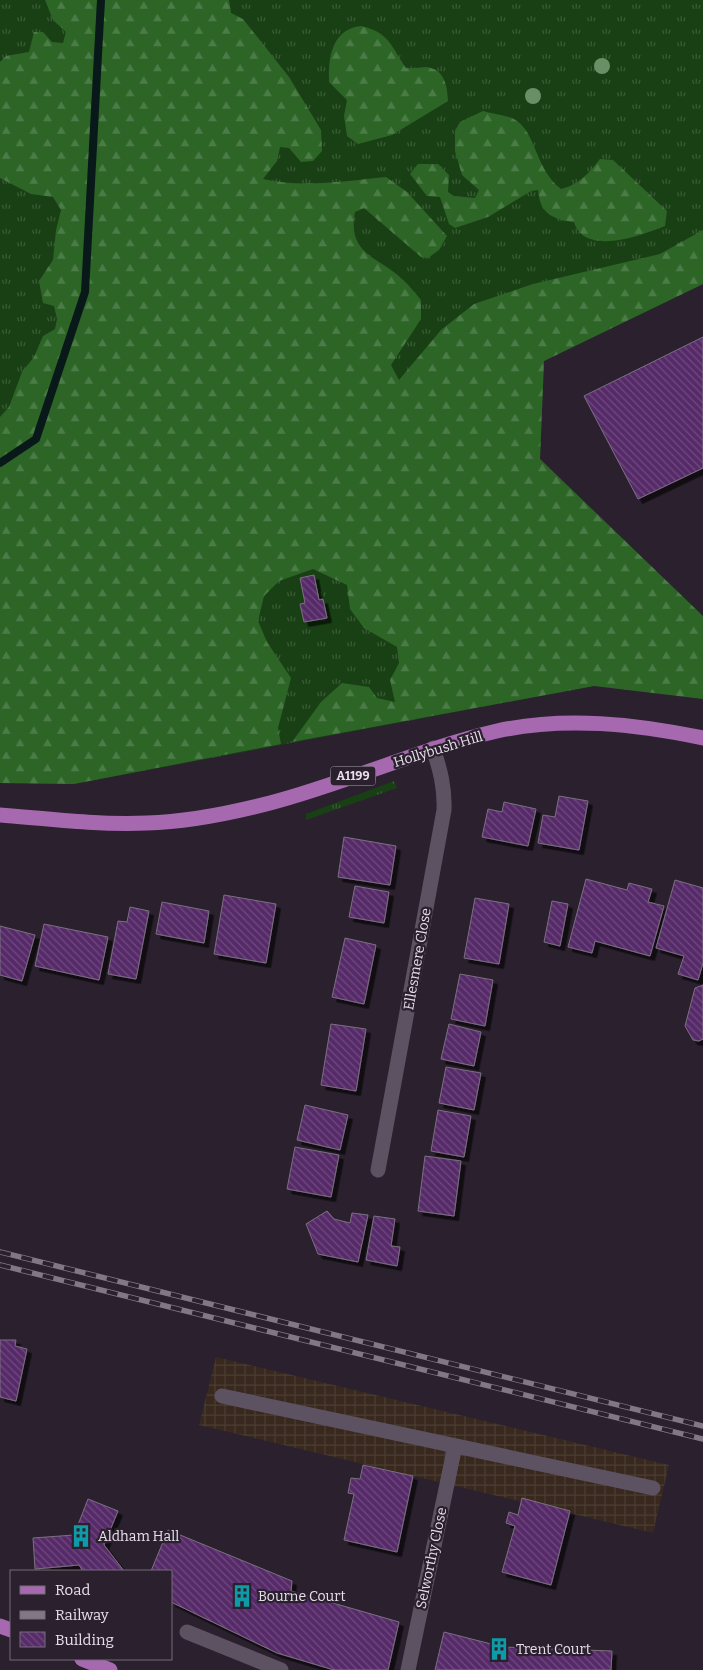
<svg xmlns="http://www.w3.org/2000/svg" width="703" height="1670" font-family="Bitter,serif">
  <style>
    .industrial { fill: url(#industrial-grid) }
    .grass { fill: url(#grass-tufts) }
    .forest { fill: url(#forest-firs) }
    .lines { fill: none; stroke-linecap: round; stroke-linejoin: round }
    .stream { stroke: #09191a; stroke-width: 8 }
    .building { fill: url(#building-back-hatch); stroke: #7b7080; filter: url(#shadow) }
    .minor { stroke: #5c5261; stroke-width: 15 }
    .major { stroke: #a669b0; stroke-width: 15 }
    .rail-casing { stroke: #817885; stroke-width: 5.5 }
    .rail { stroke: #2a202e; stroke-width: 4; stroke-dasharray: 11; stroke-linecap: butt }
    .tree { fill: #698f66 }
    .labels { text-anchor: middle; stroke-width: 4.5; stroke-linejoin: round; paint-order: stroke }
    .shield { fill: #2a202e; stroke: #aea6b2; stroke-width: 1 }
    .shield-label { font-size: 12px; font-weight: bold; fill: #e7e0ea }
    .street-label { font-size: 14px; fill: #e7e0ea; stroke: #2a202e }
    .poi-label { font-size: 14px; fill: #e7e0ea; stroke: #2a202e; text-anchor: start }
  </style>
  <defs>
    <pattern id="industrial-grid" width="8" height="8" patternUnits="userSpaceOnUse" patternTransform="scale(1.25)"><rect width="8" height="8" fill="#38281e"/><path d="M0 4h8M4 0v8" fill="none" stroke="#4b3d34"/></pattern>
    <pattern id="grass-tufts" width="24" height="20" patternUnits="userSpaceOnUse" patternTransform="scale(1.25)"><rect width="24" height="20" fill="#194014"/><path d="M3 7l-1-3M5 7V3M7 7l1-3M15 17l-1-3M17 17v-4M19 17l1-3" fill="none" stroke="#3a5b36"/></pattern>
    <pattern id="forest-firs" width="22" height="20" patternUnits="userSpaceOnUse" patternTransform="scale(1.25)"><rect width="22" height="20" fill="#2d6527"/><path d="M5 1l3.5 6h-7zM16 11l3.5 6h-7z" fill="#4b7b46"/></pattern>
    <pattern id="building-back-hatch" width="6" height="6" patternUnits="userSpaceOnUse" patternTransform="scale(1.25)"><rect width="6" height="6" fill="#572b69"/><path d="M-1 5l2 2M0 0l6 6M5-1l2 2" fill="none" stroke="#6f497f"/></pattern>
    <filter id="shadow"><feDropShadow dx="4.5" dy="4.5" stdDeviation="0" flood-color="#0009"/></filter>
  </defs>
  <rect width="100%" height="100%" fill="#2a202e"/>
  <path class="industrial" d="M216,1357l453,108 -16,68 -454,-108z"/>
  <path class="grass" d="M0,0h703v284l-159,77 -4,98 151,146 -97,81 -520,98 -74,-1z
    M394,781l3,7 -91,32v-6z"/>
  <path class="forest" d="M45,0h184l2,13 12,6 46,58 32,53 1,21 -9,10 -12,1 -12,-14 -9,-1 -3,14 -14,18c40,9 82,2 123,-2l21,15 40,44 -8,14 -11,8 -7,-1 -57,-49 -9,4c-8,43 23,44 47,67 7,6 13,14 19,21v19l-30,46 8,15 42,-50 33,-26 59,-20 127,-30 43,-24v54l-159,77 -4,98 163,157v83l-109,-13 -302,56 29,-40 21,-19 27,4 8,11 18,4 -5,-22 9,-17 -2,-16 -33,-19 -14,-19 -3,-24 -34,-16 -34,12 -15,15 -6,25 9,21 24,36 -13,50 3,16 -207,40 -74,-1v-366l9,-10 13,-35 12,-15 9,-21 12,-7 2,-10 -3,-13 -11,-3 -4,-22 14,-21 3,-30 5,-20 -8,-13 -22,-3 -31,-16v-116l6,-6 23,-4 5,-20h9l9,10 11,1 3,-11 -13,-12z
    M361,26c28,6 30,20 45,42 6,1 14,-1 20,-1 19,2 21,19 22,34l-56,34 -34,9 -11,-8 -3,-20 3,-16 -18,-18c-1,-24 3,-53 32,-56z
    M483,111c9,3 26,4 34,10 19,13 19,49 44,68 19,-5 27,-15 39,-30l13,1 54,51 -2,15c-22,9 -81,31 -91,-4 -23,-3 -34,-9 -36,-32l-7,1 -43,26 -33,11 -6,-4 -9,-27 -13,-1 -17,-22 8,-10h20l11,11 -1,17 6,4 21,2 4,-8 -17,-15 -7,-24v-20l5,-9z"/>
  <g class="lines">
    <path class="stream" d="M0,463l36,-24 49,-147 16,-292"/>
  </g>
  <path class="building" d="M703,337v131l-65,31 -54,-103z
    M314,575l5,25 4,-1 4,19 -23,4 -4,-18 5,-1 -5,-25z
    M559,796l29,5 -9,49 -41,-7 5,-28 12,2z
    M504,802l32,7 -8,37 -46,-9 6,-28 14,3z
    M344,837l52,9 -6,39 -52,-8z
    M586,879l41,11 2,-7 23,6 -4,13 16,4 -14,50 -55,-15 -3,12 -24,-6z
    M675,880l28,8v75l-5,17 -20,-6 6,-18 -28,-8z
    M355,886l34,6 -5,31 -35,-6z
    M224,895l52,9 -10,59 -52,-9z
    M475,898l34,6 -10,60 -35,-6z
    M552,901l16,3 -8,42 -16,-4z
    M162,902l47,9 -5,32 -48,-9z
    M130,907l19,4 -13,68 -28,-5 10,-53 9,1z
    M44,924l64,13 -9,43 -64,-14z
    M0,926l35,9 -13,46 -22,-6z
    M345,938l31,7 -12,59 -32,-7z
    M460,974l33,6 -8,46 -34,-7z
    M703,985v54l-4,2 -6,-1 -8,-14 10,-38z
    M331,1024l35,5 -10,62 -35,-6z
    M449,1024l32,8 -7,34 -33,-7z
    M446,1067l35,6 -7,37 -35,-7z
    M305,1105l43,10 -8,35 -43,-10z
    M438,1110l33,6 -7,41 -33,-6z
    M295,1147l44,8 -8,42 -44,-8z
    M425,1156l36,5 -7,55 -36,-5z
    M327,1211l7,8 16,4 2,-10 16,2 -10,47 -40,-8 -12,-30z
    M374,1216l21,3 -4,27 9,1 -3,19 -31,-6z
    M0,1340h16l-1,6 12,3 -11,52 -16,-4z
    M363,1465l50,11 -16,76 -53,-12 10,-46 -6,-1 3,-15 9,1z
    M522,1498l48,13 -19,74 -49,-13 13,-46 -9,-3 3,-11 9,3z
    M88,1499l30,12 -14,34 20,26h-41l-4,-6 -44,4 -2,-31 41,-3z
    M168,1530l124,51 -1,10 108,31 -11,48h-54l-57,-17 -106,-51v-31h-20z
    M444,1632l59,15 109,4 -1,19h-176z"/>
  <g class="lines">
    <path class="minor" d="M378,1170l66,-360c1,-22 -4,-41 -11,-62
      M222,1396l431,92
      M187,1632l94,38
      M408,1670l47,-224"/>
    <path class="major" d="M0,815c49,4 98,10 147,8 40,-1 84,-10 123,-20 77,-20 149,-54 227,-72 68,-15 139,-7 206,7
      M0,1626l11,4
      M82,1659l28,11"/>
    <defs>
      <path id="rail" d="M0,1252l703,174
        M0,1265l703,174"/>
    </defs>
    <use href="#rail" class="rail-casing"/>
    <use href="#rail" class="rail"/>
  </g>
  <g class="tree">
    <circle cx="602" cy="66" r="8"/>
    <circle cx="533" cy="96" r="8"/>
  </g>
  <defs>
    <symbol id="building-bare" viewBox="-9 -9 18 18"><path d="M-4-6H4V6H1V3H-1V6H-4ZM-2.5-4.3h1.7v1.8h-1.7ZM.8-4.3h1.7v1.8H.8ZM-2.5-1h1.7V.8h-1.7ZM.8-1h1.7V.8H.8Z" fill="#0f9aa8" stroke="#2a202e" stroke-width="2.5" paint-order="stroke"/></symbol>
  </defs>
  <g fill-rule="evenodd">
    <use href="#building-bare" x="65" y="1520" width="32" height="32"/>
    <use href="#building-bare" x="226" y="1580" width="32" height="32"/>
    <use href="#building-bare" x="483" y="1633" width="32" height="32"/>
  </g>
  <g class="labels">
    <rect class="shield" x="330.5" y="766.5" width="45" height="19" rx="4"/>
    <g class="shield-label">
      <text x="353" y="780">A1199</text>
    </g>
    <g class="street-label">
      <text transform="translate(438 749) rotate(-17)" y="5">Hollybush Hill</text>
      <text transform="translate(417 959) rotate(-80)" y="5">Ellesmere Close</text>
      <text transform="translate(431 1558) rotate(-78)" y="5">Selworthy Close</text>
    </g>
    <g class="poi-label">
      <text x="98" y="1541">Aldham Hall</text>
      <text x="258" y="1601">Bourne Court</text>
      <text x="516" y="1654">Trent Court</text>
    </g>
  </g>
  <rect x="10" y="1570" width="162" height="90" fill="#2a202e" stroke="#766d79"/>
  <rect x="20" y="1586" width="25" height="8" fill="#a669b0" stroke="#766d79"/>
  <text x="55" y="1595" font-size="15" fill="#e7e0ea">Road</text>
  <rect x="20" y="1611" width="25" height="8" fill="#817885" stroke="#766d79"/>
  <text x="55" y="1620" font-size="15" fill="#e7e0ea">Railway</text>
  <rect x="20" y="1632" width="25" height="15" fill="url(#building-back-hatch)" stroke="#766d79"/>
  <text x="55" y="1645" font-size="15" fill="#e7e0ea">Building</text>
</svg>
